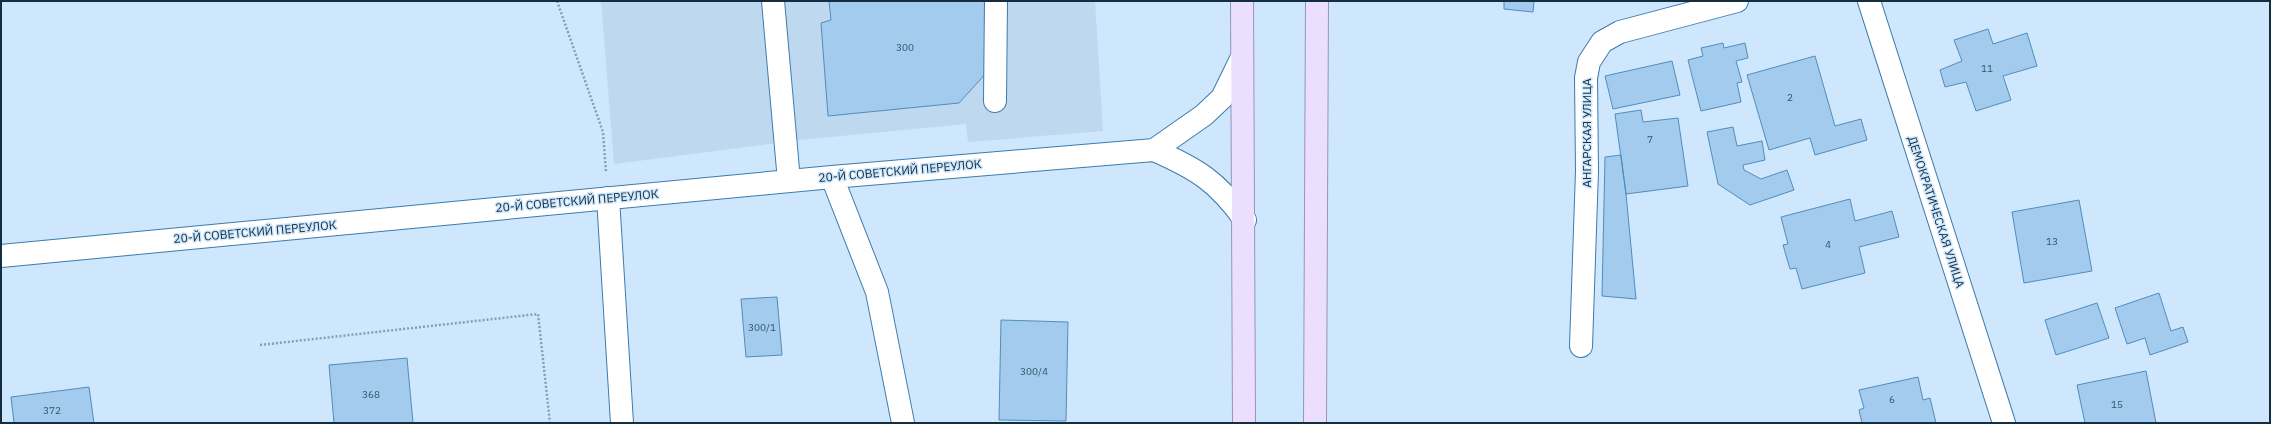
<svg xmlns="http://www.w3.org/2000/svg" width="2271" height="424" font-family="'IBM Plex Sans',sans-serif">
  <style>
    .built { fill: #bed8ef }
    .building { fill: #a2cbed; stroke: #508dbe }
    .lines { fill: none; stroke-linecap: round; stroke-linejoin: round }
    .minor-casing { stroke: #3e7bab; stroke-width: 24 }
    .major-casing { stroke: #9893bb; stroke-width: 24 }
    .path { stroke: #859eb3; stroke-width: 2.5; stroke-dasharray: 2 2; stroke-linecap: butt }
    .minor { stroke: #fff; stroke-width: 22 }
    .major { stroke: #ecdffd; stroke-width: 22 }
    .labels { text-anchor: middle; stroke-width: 3; stroke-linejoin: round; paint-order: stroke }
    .number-label { font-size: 10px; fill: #37546c }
    .street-label { font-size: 12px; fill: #132d41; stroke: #cee7fc }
  </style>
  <rect width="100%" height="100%" fill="#cee7fc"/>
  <path class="built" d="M601,1h494l8,130 -135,11 -2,-18 -166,16 -186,24z"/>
  <path class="building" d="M829,1h156l4,69 -30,33 -131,13 -7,-93 10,-3z
    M1504,1h30l-1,11 -29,-3z
    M1988,29l5,15 34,-11 10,33 -34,10 8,24 -35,11 -10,-29 -21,5 -5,-17 22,-9 -8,-21z
    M1723,43l1,5 21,-5 3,15 -12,3 6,21 -5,1 4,19 -40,9 -13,-51 15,-4 -2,-8z
    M1815,56l20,70 26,-7 6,21 -52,15 -5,-17 -41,12 -22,-75z
    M1672,61l8,34 -67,14 -8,-33z
    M1641,110l2,12 35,-4 10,68 -62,8 -11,-80z
    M1733,127l4,19 25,-5 3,19 -22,5 1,5 17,9 26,-9 7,20 -44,15 -32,-21 -11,-52z
    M1621,155l5,39 10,105 -34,-3 3,-139z
    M1850,199l5,22 37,-10 7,26 -40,10 6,26 -63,16 -6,-21 -6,1 -7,-24 5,-1 -7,-27z
    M2079,200l13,71 -68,12 -12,-71z
    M2159,293l12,38 12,-4 5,15 -38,13 -5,-17 -18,6 -12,-36z
    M777,297l5,58 -36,2 -5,-58z
    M2097,303l12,35 -53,17 -11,-35z
    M1001,320l67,2 -2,99 -67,-1z
    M407,358l6,65h-79l-5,-58z
    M2146,371l10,52h-71l-8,-38z
    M1918,377l5,23 7,-2 6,25h-74l-3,-13 5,-2 -5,-18z
    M89,387l5,36h-80l-3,-26z"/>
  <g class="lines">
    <defs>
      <path id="minor" d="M773,1l16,180
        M1869,1l135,422
        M995,101l1,-100
        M1154,150l50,-35 18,-17 20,-41
        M832,177l45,115 26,131
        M608,198l14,225
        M1,256l831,-79 322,-27c43,19 63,31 91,70
        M1581,346l6,-175 -1,-93 3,-16 13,-20 18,-10 117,-31"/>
      <path id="major" d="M1242,1l2,422
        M1315,423l2,-422"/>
    </defs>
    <use href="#minor" class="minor-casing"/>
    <use href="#major" class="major-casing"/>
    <path class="path" d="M557,1l46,131 3,40
      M260,345l278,-31 12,109"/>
    <use href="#minor" class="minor"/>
    <use href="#major" class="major"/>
  </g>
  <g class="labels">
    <g class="number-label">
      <text x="905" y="51">300</text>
      <text x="1987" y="72">11</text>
      <text x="1790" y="101">2</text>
      <text x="1650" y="143">7</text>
      <text x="2052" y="245">13</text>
      <text x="1828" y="248">4</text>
      <text x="762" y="331">300/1</text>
      <text x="1034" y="375">300/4</text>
      <text x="371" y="398">368</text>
      <text x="1892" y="403">6</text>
      <text x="2117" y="408">15</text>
      <text x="52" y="414">372</text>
    </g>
    <g class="street-label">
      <text transform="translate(1587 133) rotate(-90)" y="4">АНГАРСКАЯ УЛИЦА</text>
      <text transform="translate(900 171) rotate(-5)" y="4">20-Й СОВЕТСКИЙ ПЕРЕУЛОК</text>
      <text transform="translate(577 201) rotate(-5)" y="4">20-Й СОВЕТСКИЙ ПЕРЕУЛОК</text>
      <text transform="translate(1936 212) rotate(72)" y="4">ДЕМОКРАТИЧЕСКАЯ УЛИЦА</text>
      <text transform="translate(255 232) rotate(-5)" y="4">20-Й СОВЕТСКИЙ ПЕРЕУЛОК</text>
    </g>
  </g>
  <rect width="2271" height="424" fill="none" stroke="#132d41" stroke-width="4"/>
</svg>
